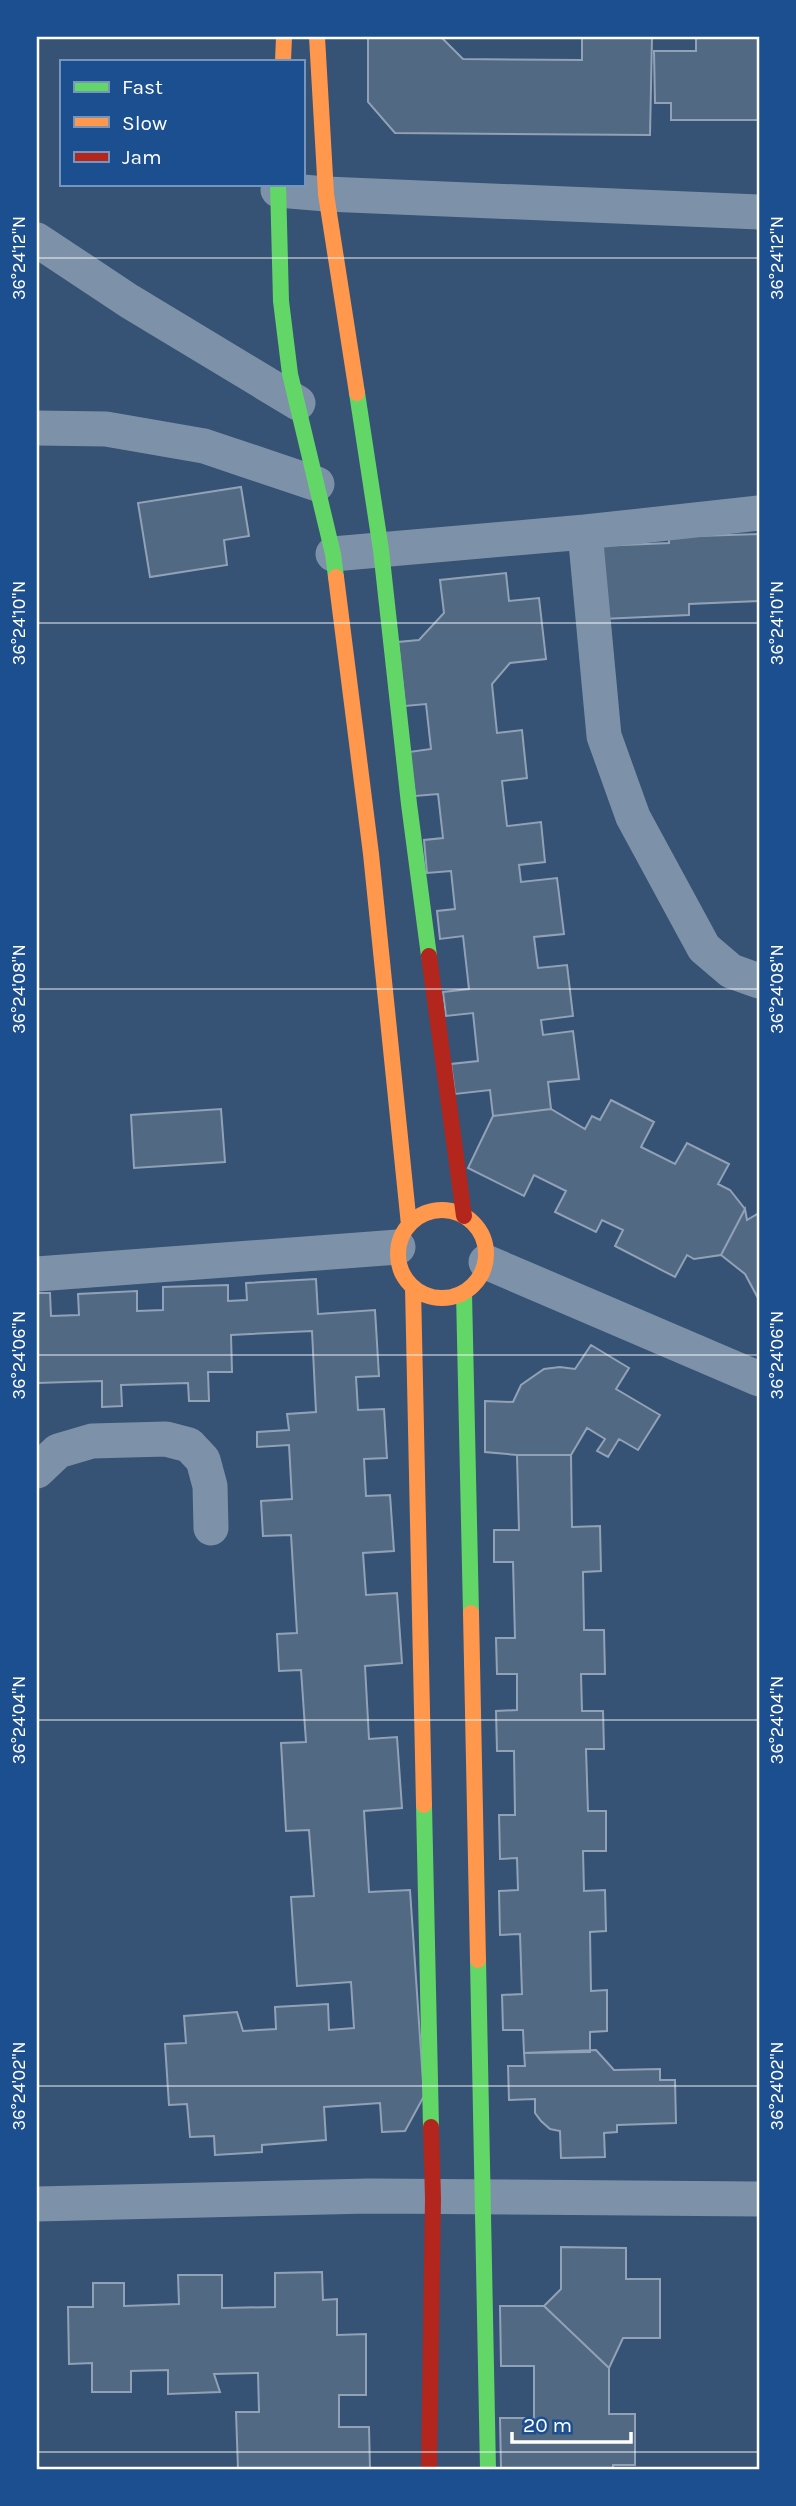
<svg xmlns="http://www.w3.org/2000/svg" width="796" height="2506" font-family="Karla,sans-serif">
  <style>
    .building { fill: #526984; stroke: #92a2b6; stroke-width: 2 }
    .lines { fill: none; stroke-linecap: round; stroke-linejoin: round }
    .street { stroke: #7d92a8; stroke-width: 35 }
    .fast { stroke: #63d668; stroke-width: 16 }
    .slow { stroke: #ff974d; stroke-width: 16 }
    .jam { stroke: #b3261e; stroke-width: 16 }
    .ticks { fill: none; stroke: #fff; stroke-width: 2; stroke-opacity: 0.45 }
    .neatline { fill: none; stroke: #fff; stroke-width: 2.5 }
    .ticks-label { font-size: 18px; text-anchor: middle; fill: #fff }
  </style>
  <rect width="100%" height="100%" fill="#365274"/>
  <path class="building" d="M368,37h73l22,22 119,1v-23h70l-2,98 -255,-2 -27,-31z
    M696,37h63v83h-88v-17h-16l-1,-52h42z
    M241,487l8,49 -25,4 3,25 -77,12 -12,-74z
    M668,528l30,8 61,-2v67l-70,3v11l-87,4 -3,-73 70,-3z
    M506,573l3,28 30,-3 7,61 -36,4 -18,21 5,49 25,-3 5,48 -25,3 5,45 34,-4 4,40 -26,3 2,17 36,-4 7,56 -30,3 4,31 29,-3 6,51 -32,4 2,15 30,-4 6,48 -31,3 3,27 -58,7 -3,-26 -35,4 -4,-30 27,-3 -5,-48 -27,3 -3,-24 26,-3 -6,-53 -23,3 -3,-28 18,-2 -4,-38 -24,2 -3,-33 19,-2 -5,-44 -23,2 -6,-44 22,-3 -5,-45 -21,2 -7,-64 21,-2 25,-27 -4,-33z
    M611,1100l43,22 -13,25 34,17 12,-21 42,21 -11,20 12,6 15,19 -24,46 -27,4 -7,-4 -12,22 -60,-31 8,-16 -21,-10 -6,12 -41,-20 11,-21 -32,-16 -10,21 -56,-28 25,-52 58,-7 34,20 7,-13 8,4z
    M221,1109l4,53 -91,6 -3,-53z
    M745,1209l2,11 12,-7v87l-14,-26 -24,-19z
    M316,1279l2,35 57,-4 4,66 -23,1 2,33 26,-1 3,49 -23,1 2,37 24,-1 4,56 -31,2 3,42 31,-2 5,70 -37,3 4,73 28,-2 5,71 -38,3 5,81 41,-2 14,206 -19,35 -23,1 -2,-29 -56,4 2,33 -64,5v7l-47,3 -1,-19 -24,1 -3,-33 -18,1 -4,-61 21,-1 -2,-27 53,-4 6,19 33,-2 -1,-22 53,-3 1,26 25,-2 -3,-46 -54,4 -6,-89 23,-1 -5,-66 -23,1 -5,-88 25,-1 -5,-72 -22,1 -2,-37 20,-1 -6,-98 -28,1 -2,-35 31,-2 -3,-54 -32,2v-15l32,-2 -2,-16 29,-2 -4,-81 -81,4 1,37h-24l1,29h-20l-1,-18 -67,2 1,21 -20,1v-26l-65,2v-90h13l1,23 28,-1 -1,-21 59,-3v20l26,-1v-23l65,-2v16l19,-1 -1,-17z
    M591,1345l38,23 -13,21 44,26 -22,35 -19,-11 -11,18 -11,-6 8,-12 -18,-11 -16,27h-54l-32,-3v-51l28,1 8,-17 23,-16 16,-2 15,2z
    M517,1455h54l1,72 28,-1 1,45 -18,1 1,58h20l1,44h-24l1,37h21l1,38h-18l2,62h18v40h-23l1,40 21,-1 1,41 -16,1 1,59 16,-1v41l-17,1v20l-66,1 -1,-23h-20l-1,-35 20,-1 -2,-60 -20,1 -1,-44 19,-1 -1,-32 -17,1 -1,-44h16l-1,-64h-17l-1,-40 21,-1v-36h-20l-1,-36h19l-2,-76h-19v-32h25z
    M596,2050l18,20 46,-1v11h15l1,43 -59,2v7l-13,1 1,24 -44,1 -1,-27 -10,-2 -9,-8 -6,-8v-14l-26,1 -1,-34h17l-1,-13z
    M561,2247l65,1v31h34v59h-37l-14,30 -65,-62 17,-17z
    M322,2272l1,28 14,-1v36l29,-1v61h-27v32h30l1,42h-132l-2,-57h23l-1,-39 -44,1 6,18 -52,2v-24l-37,1v21h-39v-29l-23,1 -1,-57h25v-24h31v23l55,-2 -1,-29h44v33l53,-1v-34z
    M500,2306h44l65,62v46h26v51h-22v4l-112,-1 -1,-50h34v-52h-33z"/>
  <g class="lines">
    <path class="street" d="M278,190l48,4 433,18
      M37,240l92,61 169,102
      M37,428l69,1 98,17 113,38
      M585,532l19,204 29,81 71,131 27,23 28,10
      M333,554l252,-22 174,-19
      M486,1262l273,117
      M37,1274l361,-27
      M37,1471l21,-20 34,-10 74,-2 23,6 14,15 7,26 1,42
      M37,2204l332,-8 390,3"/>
    <path class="fast" d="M278,184l3,117 9,73 43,180 3,23
      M357,393l24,157 28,254 20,152
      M464,1293l7,320
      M424,1805l7,322
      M478,1960l10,509"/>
    <path class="slow" d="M317,37l9,157 31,199
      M283,61l1,-24
      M336,577l35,277 38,371
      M398 1254a44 44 0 1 1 88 0a44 44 0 1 1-88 0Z
      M413,1287l11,518
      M471,1613l7,347"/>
    <path class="jam" d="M429,956l35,260
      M429,2469l4,-271 -2,-71"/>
  </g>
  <path class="ticks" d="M37,258h722M37,623h722M37,989h722M37,1355h722M37,1720h722M37,2086h722M37,2452h722"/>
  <rect width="796" height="2506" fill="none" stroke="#1b4f8f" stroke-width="77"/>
  <rect x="60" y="60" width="245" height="126" fill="#1b4f8f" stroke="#7695bc" stroke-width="2"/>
  <rect x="74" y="82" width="35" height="10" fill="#63d668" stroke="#7695bc" stroke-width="2"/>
  <text x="122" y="94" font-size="21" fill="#ffffff">Fast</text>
  <rect x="74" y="117" width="35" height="10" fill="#ff974d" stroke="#7695bc" stroke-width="2"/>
  <text x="122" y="130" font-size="21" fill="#ffffff">Slow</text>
  <rect x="74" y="152" width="35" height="10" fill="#b3261e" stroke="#7695bc" stroke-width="2"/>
  <text x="122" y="164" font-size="21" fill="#ffffff">Jam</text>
  <path d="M512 2432v10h119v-10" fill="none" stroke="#ffffff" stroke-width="3.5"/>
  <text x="523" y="2432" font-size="21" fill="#ffffff" stroke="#1b4f8f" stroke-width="5" paint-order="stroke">20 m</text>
  <rect x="38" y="38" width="720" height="2430" class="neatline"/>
  <g class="ticks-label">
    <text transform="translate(19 258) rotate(-90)" y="6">36°24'12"N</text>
    <text transform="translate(777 258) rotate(-90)" y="6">36°24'12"N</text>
    <text transform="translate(19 623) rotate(-90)" y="6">36°24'10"N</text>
    <text transform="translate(777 623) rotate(-90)" y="6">36°24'10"N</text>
    <text transform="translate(19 989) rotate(-90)" y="6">36°24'08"N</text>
    <text transform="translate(777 989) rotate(-90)" y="6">36°24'08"N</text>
    <text transform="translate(19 1355) rotate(-90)" y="6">36°24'06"N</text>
    <text transform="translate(777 1355) rotate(-90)" y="6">36°24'06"N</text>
    <text transform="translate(19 1720) rotate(-90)" y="6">36°24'04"N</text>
    <text transform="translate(777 1720) rotate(-90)" y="6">36°24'04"N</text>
    <text transform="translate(19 2086) rotate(-90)" y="6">36°24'02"N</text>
    <text transform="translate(777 2086) rotate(-90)" y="6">36°24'02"N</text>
  </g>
</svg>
